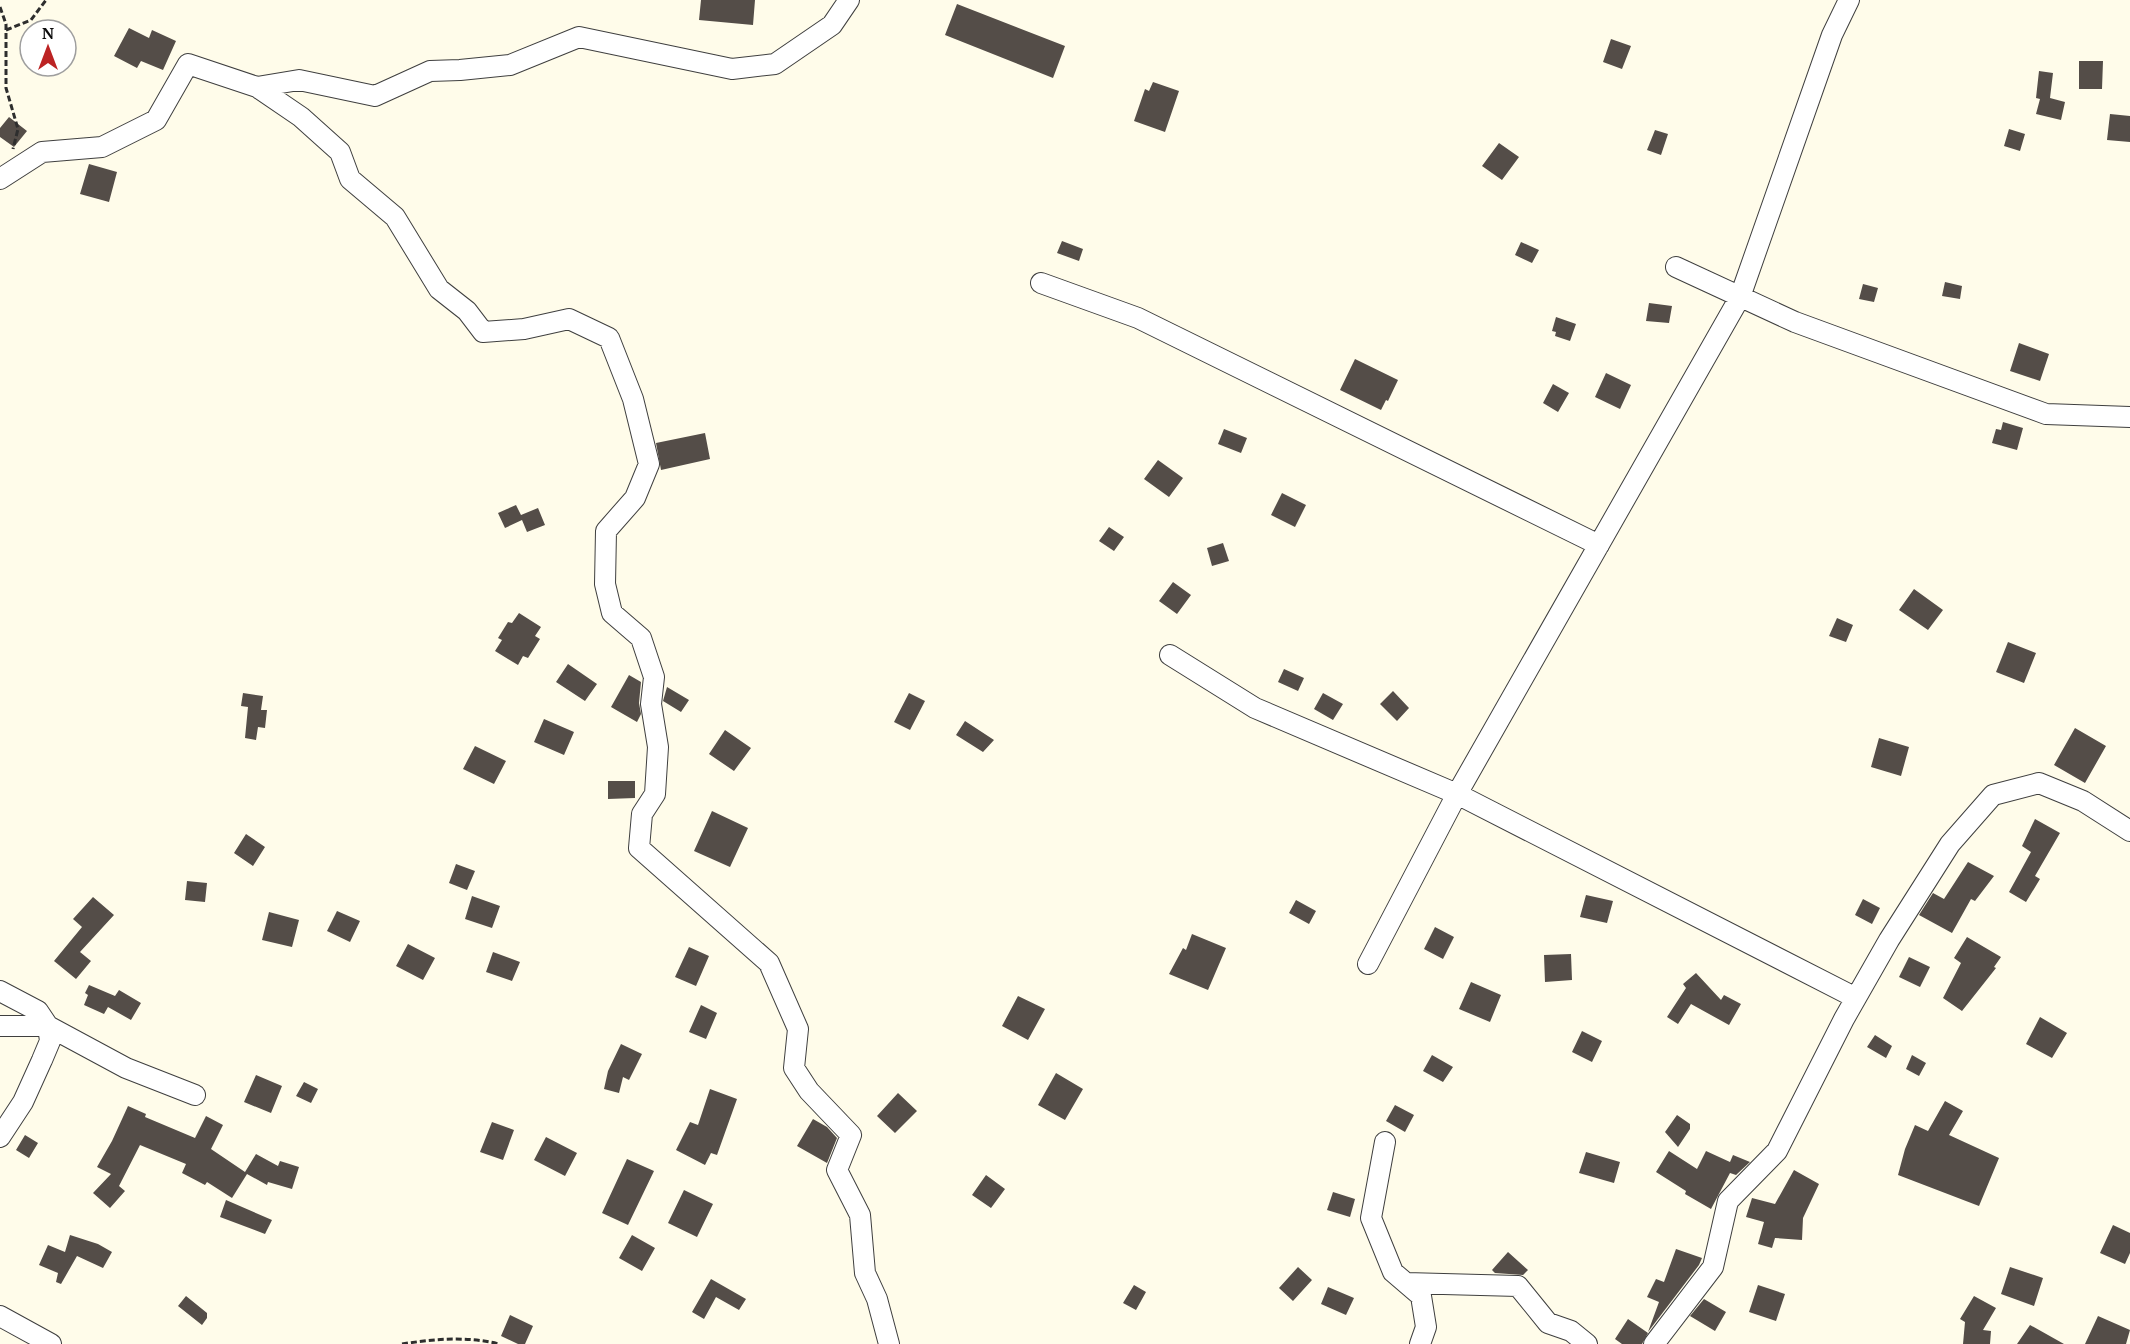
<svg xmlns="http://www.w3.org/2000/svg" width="2130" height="1344" font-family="'PT Serif',serif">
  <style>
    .building { fill: #544d48 }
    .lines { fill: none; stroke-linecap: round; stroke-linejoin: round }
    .minor-casing { stroke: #3f3f3f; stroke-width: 22 }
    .path { stroke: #2e2e2e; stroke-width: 3; stroke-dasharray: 6 3; stroke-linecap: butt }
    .minor { stroke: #fff; stroke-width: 20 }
  </style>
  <rect width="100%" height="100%" fill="#fffcea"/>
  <path class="building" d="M701,0h54l-2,25 -54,-5z
    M957,4l108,42 -12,32 -108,-43z
    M129,28l20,10 3,-8 24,11 -13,29 -22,-9 -4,7 -23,-12z
    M1611,39l20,7 -9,23 -19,-7z
    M2079,61h24l-1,28h-23z
    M2039,71l14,2 -3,25 15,4 -4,18 -25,-6 4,-15 -4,-1z
    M1153,82l26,9 -14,41 -31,-11 11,-32 4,2z
    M2110,114l20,2v26l-23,-2z
    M9,117l18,14 -13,16 -14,-10v-9z
    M2009,129l16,5 -5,17 -16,-5z
    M1655,130l13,4 -7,21 -14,-5z
    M1499,143l20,14 -17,23 -20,-14z
    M89,164l28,8 -8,30 -29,-8z
    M1062,241l21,8 -4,12 -22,-8z
    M1521,242l18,8 -7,13 -17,-8z
    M1945,282l17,4 -2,13 -18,-3z
    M1863,284l15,4 -4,14 -15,-3z
    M1649,303l23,3 -3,17 -23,-2z
    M1556,317l20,7 -6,17 -15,-5 1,-4 -4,-1z
    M2019,343l30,11 -9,27 -30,-10z
    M1355,359l43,21 -10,21 -2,-1 -5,10 -41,-20z
    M1606,373l25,12 -11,24 -25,-12z
    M1553,384l16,9 -11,19 -15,-9z
    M2003,422l20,6 -6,22 -25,-7 4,-14 5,1z
    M1224,429l23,9 -6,15 -23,-9z
    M705,433l5,26 -49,11 -5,-27z
    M1158,460l25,18 -14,19 -25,-18z
    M1282,493l24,12 -11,22 -24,-12z
    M516,505l5,10 17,-7 7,17 -18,7 -5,-12 -17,8 -7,-15z
    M1109,527l15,10 -10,14 -15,-10z
    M1223,543l6,18 -17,5 -5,-18z
    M1173,582l18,13 -14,19 -18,-13z
    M1914,589l29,21 -15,20 -29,-20z
    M519,613l22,14 -6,9 5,3 -12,19 -5,-2 -5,9 -23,-14 7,-11 -4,-2 10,-16 4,1z
    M1837,618l16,7 -7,17 -17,-6z
    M2008,642l28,11 -12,30 -28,-11z
    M568,664l29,20 -12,17 -29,-19z
    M1284,669l20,9 -6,13 -20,-9z
    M629,675l12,7 -2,21 2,11 -4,8 -26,-15z
    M667,687l22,13 -8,12 -18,-11z
    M1393,691l16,17 -12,13 -17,-17z
    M243,693l20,3 -2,14h6l-2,18 -7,-1 -2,13 -11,-2 3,-31 -7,-1z
    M909,693l16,8 -15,29 -16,-8z
    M1323,693l20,11 -10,16 -19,-11z
    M544,719l30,13 -10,23 -30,-13z
    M965,721l29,19 -11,12 -27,-17z
    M2075,728l31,18 -21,37 -31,-18z
    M725,730l26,18 -17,23 -25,-17z
    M1879,738l30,9 -8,29 -30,-9z
    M475,746l31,15 -12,23 -31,-15z
    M608,781h27v17l-27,1z
    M712,811l36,17 -18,39 -36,-16z
    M2035,819l25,14 -25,43 5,3 -14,23 -17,-10 22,-40 -9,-6z
    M246,834l19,13 -12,19 -19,-13z
    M1968,862l26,14 -19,25 -4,-2 -19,34 -33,-18 14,-22 11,6z
    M456,864l19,7 -8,19 -18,-7z
    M187,881l20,2 -2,19 -20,-2z
    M1586,895l27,6 -6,22 -27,-6z
    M472,896l28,10 -8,22 -27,-9z
    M93,897l21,18 -34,37 11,9 -15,18 -22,-18 28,-34 -9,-8z
    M1863,899l17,9 -8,16 -17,-9z
    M1296,900l20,11 -7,13 -20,-11z
    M337,911l23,10 -10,21 -23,-11z
    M269,912l30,8 -7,27 -30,-7z
    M1435,927l19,10 -11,22 -19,-10z
    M1192,934l34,14 -18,42 -39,-16 14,-26 3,2z
    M1967,937l34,20 -7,10 2,1 -34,43 -19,-13 18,-35 -7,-5z
    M408,944l27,14 -12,22 -27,-14z
    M689,947l20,9 -13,30 -21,-9z
    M493,952l27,10 -8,19 -26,-9z
    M1571,954l1,26 -27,2 -1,-27z
    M1909,957l21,10 -10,20 -21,-10z
    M1696,973l25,27 3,-5 17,9 -12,21 -38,-21 -13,20 -11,-7 19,-29 -3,-4z
    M1471,982l30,13 -11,27 -31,-13z
    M89,985l26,11 4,-6 22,13 -10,17 -23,-13 -4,7 -20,-9 4,-10 -3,-2z
    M1018,996l27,13 -17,31 -26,-14z
    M701,1005l16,8 -11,26 -17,-7z
    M2040,1017l27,16 -15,25 -26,-14z
    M1582,1031l20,10 -10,21 -20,-10z
    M1875,1035l17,11 -6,12 -19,-11z
    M621,1044l21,10 -13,26 -6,-3 -4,16 -15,-4 4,-18z
    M1432,1055l21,12 -10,15 -20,-11z
    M1912,1055l14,8 -7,13 -13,-7z
    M1056,1073l27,16 -18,31 -27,-15z
    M256,1075l26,11 -11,27 -27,-11z
    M304,1082l14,7 -7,14 -15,-7z
    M710,1089l27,10 -20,56 -6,-2 -6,12 -29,-15 14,-28 8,3z
    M898,1093l19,18 -22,22 -18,-17z
    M1945,1101l18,10 -14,24 50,23 -20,48 -81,-31 7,-26 10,-24 13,6z
    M1395,1105l19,10 -9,17 -19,-11z
    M128,1106l18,8 -1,3 50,21 11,-22 17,9 -12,24 34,23 11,-18 22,12 2,-5 19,6 -7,22 -24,-7 -1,3 -20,-11 -15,24 -25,-16 -2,3 -23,-12 4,-9 -46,-19 -21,41 6,5 -15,17 -17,-15 18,-19 -14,-7 15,-26z
    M1677,1115l13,9v5l-12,18 -13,-15z
    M813,1119l14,8 10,11 -10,25 -30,-17z
    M492,1122l22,8 -11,30 -23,-8z
    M25,1135l13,8 -9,15 -13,-8z
    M546,1137l31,16 -12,23 -31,-16z
    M1669,1151l28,18 9,-18 24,11 3,-7 17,7 -14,13 -6,-2 -19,36 -26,-15 1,-3 -30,-19z
    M1586,1152l34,10 -6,21 -35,-10z
    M627,1159l27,12 -26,54 -26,-12z
    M1794,1170l25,14 -16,34 -1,22 -27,-2 -3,10 -14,-4 6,-22 -18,-5 6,-19 23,6z
    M986,1175l19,14 -14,19 -19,-13z
    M684,1190l29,14 -16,33 -29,-14z
    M1333,1192l22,7 -5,18 -23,-7z
    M226,1200l46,20 -7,14 -45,-17z
    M2113,1225l17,8v20l-5,11 -25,-11z
    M70,1235l28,9 14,8 -9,16 -26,-12 -16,28 -5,-2 2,-9 -19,-8 9,-20 17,7z
    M632,1235l23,13 -13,23 -23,-13z
    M1676,1249l26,9 -3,7 -51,67 11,-30 -12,-5 9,-18 8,3z
    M1508,1252l20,18 -5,5 -28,-2 -3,-3z
    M1298,1267l14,13 -19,21 -14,-13z
    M2010,1267l33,11 -9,28 -33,-12z
    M711,1279l35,20 -7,11 -23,-13 -12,22 -12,-7z
    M1134,1285l12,7 -10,18 -13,-7z
    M1758,1285l27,9 -9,27 -27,-9z
    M1328,1287l26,11 -8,17 -25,-11z
    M186,1296l21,17v5l-5,7 -24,-19z
    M1974,1296l22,12 -13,22 8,1 -1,13h-27l2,-22 -5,-3z
    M1704,1299l22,13 -11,19 -25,-15z
    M510,1315l23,11 -8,18h-7l-17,-8z
    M2098,1316l32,14 -4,14h-41z
    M1628,1319l20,14 -6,11h-20l-7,-5z
    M2030,1325l34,19h-47z"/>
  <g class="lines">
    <defs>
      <path id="minor" d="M257,87l44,30 39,35 10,27 45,38 44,72 28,22 16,21 41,-3 45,-10 40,19 24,61 16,65 -14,34 -29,33 -1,53 7,29 29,25 13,39 -3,27 7,43 -3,47 -13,20 -3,34 130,115 29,66 -4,39 15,23 42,44 -14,35 23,45 5,58 12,26 12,45
        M0,179l42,-27 60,-5 54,-27 32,-56 69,23 42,-7 76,16 55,-25 30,-1 50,-5 69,-28 153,32 43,-5 57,-39 17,-25
        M1676,267l119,55 251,92 84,3
        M1041,283l97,35 461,227
        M1170,655l85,53 202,86 399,204
        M1368,964l89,-170 283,-497 92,-262 17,-35
        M0,991l38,20 10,15 78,42 69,27
        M0,1026h48
        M0,1137l23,-35 19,-42 8,-19 -2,-15
        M1385,1142l-14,76 22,54 28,24 5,31 -6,17
        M1406,1283l112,3 30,37 23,8 16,13
        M0,1316l51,28
        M1654,1344l59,-77 15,-66 49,-50 67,-132 45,-79 61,-96 43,-49 46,-12 44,18 47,30"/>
    </defs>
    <use href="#minor" class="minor-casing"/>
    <path class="path" d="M0,7l6,17v64l12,41 -5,20
      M6,30l25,-10 15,-20
      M402,1344c32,-5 65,-8 97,0"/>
    <use href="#minor" class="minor"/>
  </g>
  <g transform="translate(48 48)"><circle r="28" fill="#ffffff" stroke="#9e9e9e" stroke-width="1.5"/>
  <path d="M0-4.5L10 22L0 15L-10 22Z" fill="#bc2323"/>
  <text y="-9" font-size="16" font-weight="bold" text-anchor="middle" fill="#0c0c0c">N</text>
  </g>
</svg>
